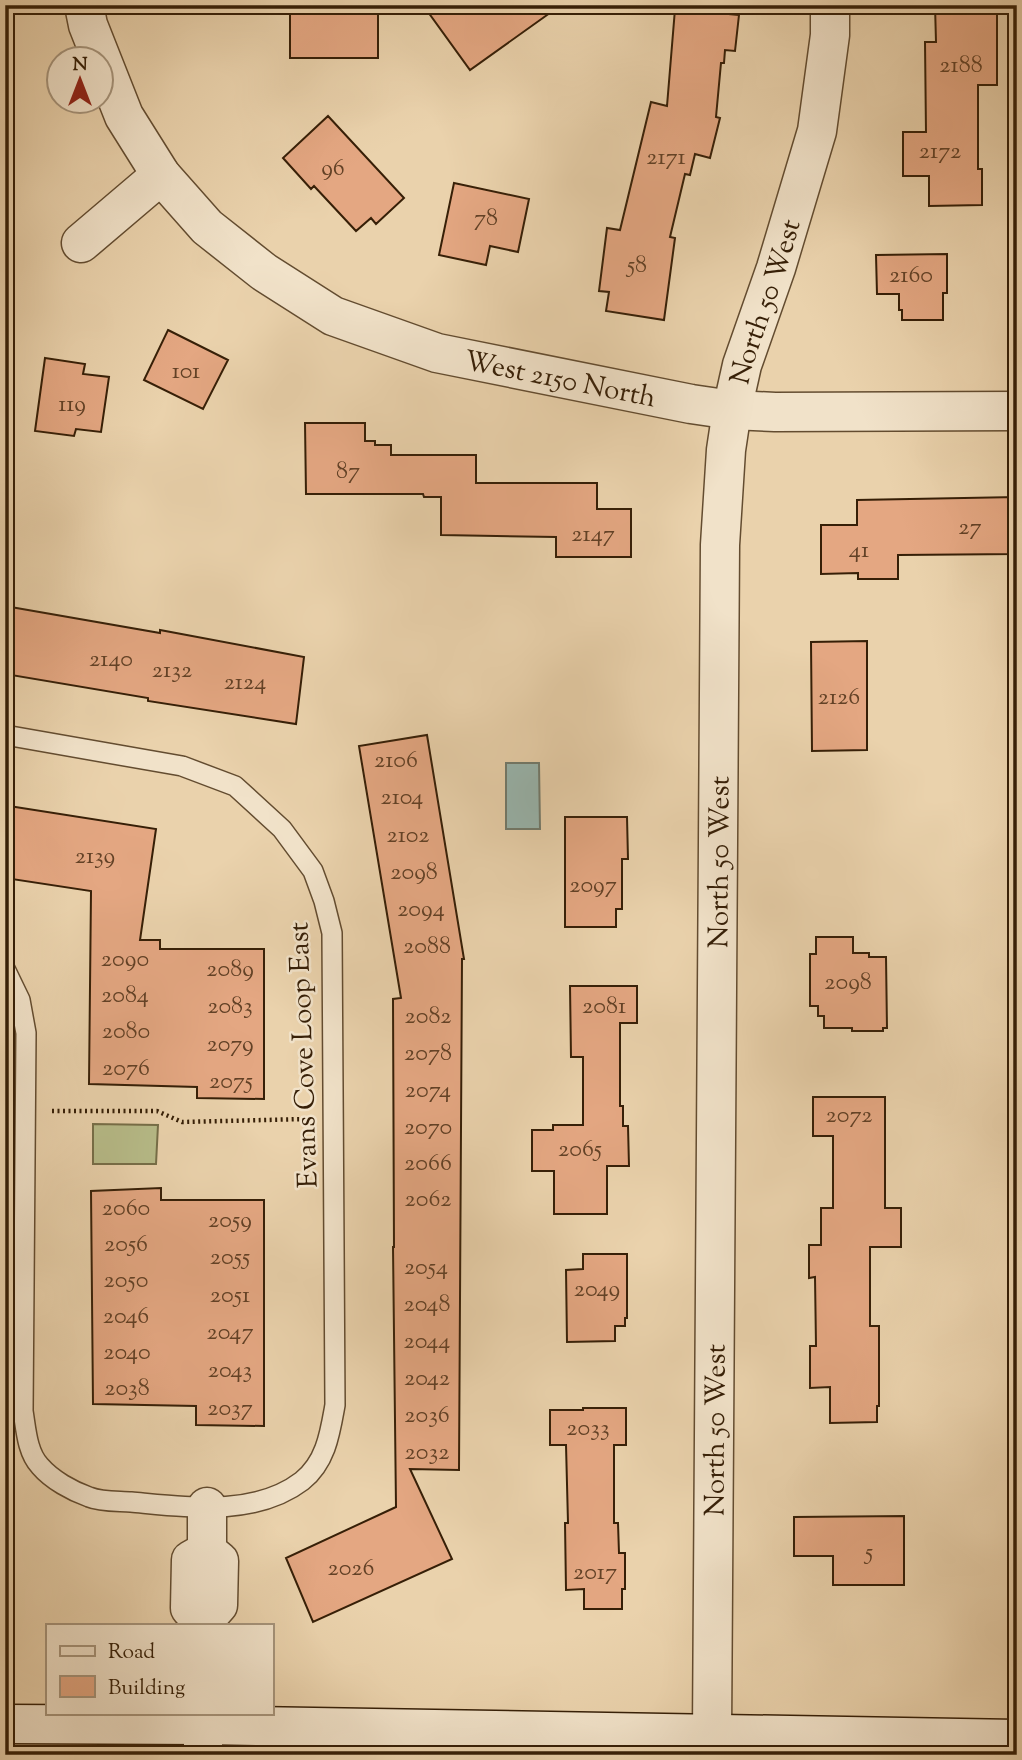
<svg xmlns="http://www.w3.org/2000/svg" width="1022" height="1760" font-family="'Sorts Mill Goudy',serif">
  <style>
    .green { fill: #b7bc89; stroke: #766e48; stroke-width: 2 }
    .water { fill: #98b6af; stroke: #717a6c; stroke-width: 2 }
    .building { fill: #e4a782; stroke: #361f07; stroke-width: 2 }
    .lines { fill: none; stroke-linecap: round; stroke-linejoin: round }
    .service-casing { stroke: #634c30; stroke-width: 22 }
    .minor-casing { stroke: #634c30; stroke-width: 41 }
    .secondary-casing { stroke: #361f07; stroke-width: 41 }
    .path { stroke: #361f07; stroke-width: 4.5; stroke-dasharray: 2 3.5; stroke-linecap: butt }
    .service { stroke: #f1e2c9; stroke-width: 19 }
    .minor { stroke: #f1e2c9; stroke-width: 38 }
    .secondary { stroke: #f1e2c9; stroke-width: 38 }
    .labels { text-anchor: middle; stroke-width: 5; stroke-linejoin: round; paint-order: stroke }
    .number-label { font-size: 24px; fill: #624126 }
    .street-label { font-size: 28px; fill: #361f07; stroke: #f1e2c9 }
  </style>
  <rect width="100%" height="100%" fill="#ead2ac"/>
  <filter id="stains"><feTurbulence type="fractalNoise" baseFrequency=".00286" numOctaves="4"/><feColorMatrix values="0 0 0 0 .2 0 0 0 0 .09 0 0 0 0 .02 0 0 0 .5 -.17"/></filter>
  <radialGradient id="worn" r=".72"><stop offset=".6" stop-color="#630" stop-opacity="0"/><stop offset="1" stop-color="#630" stop-opacity=".3"/></radialGradient>
  <path class="green" d="M93,1124l65,1 -2,39h-63z"/>
  <path class="water" d="M506,763h33l1,66h-34z"/>
  <path class="building" d="M290,5h88v53h-88z
    M423,5h138l-91,65z
    M935,5h62v80h-19v84h4v36l-53,1v-30h-26v-44h23l-1,-90h11z
    M675,9l64,6 -4,36 -10,-1 -1,13h-3l-5,54 4,1 -10,40 -15,-4 -5,21 -5,-1 -15,63 5,1 -11,82 -58,-9 3,-19 -10,-1 8,-63 13,2 31,-128 16,4z
    M328,116l76,82 -28,26 -5,-6 -15,13 -42,-45 -3,3 -28,-31z
    M454,183l75,16 -11,53 -28,-6 -4,19 -47,-10z
    M947,254v39h-4v27h-41v-10h-3v-16h-22l-1,-39z
    M168,330l60,30 -25,49 -59,-29z
    M45,358l40,6 -2,10 26,3 -8,55 -25,-3 -2,7 -39,-5z
    M305,423h60v18h10v4h16v10h85v28h121v26h34v48h-75v-20l-115,-2v-38h-17l-1,-3h-117z
    M1017,497v57l-119,1v24h-40v-6l-37,1v-49h36v-25z
    M5,606l155,27v-3l144,27 -8,67 -148,-23v-3l-143,-24z
    M867,641v109l-55,1 -1,-109z
    M427,735l37,224h-2l-3,511 -49,-1 42,90 -139,63 -27,-64 110,-51 -3,-260h1l-1,-248 8,-1 -42,-252z
    M9,806l147,23 -16,111h20v9h104v150l-67,-1v-11l-108,-3 2,-193 -86,-13v-54z
    M565,817h62l1,42h-6v50h-6v18h-51z
    M816,937h37v16h16v4h17l1,71h-4v3h-31v-3h-28v-12h-6v-10h-8v-52h6z
    M570,986h67v37h-17v83h3v20h5l1,40h-22v48h-53v-43h-22v-41h21v-5h30v-68h-12z
    M813,1097h72v111h16v39h-31v79h9v80h-2v16l-47,1v-36l-20,1v-42h6l-1,-69 -6,1v-33h12v-37h12v-72h-20z
    M161,1188v12h103v226l-68,-1v-19l-103,-2 -2,-213z
    M583,1254h44v64h-2v8h-10v15l-48,1 -1,-72 17,-1z
    M583,1408h43v37h-12v78h4l1,30h6v36h-3v20h-38v-20l-18,1 -1,-67h3l-2,-78h-16v-35h33z
    M904,1516v69h-71v-29h-39v-39z"/>
  <g class="lines">
    <defs>
      <path id="service" d="M5,735l177,31 53,20 47,43 31,42 11,30 8,32 3,472c-5,28 -9,57 -33,76 -47,36 -116,26 -171,21 -13,-1 -30,0 -42,-5 -17,-6 -37,-17 -49,-31 -13,-14 -14,-37 -17,-55l3,-378 -6,-33 -15,-31"/>
      <g id="minor">
        <path id="s1" d="M84,5l4,20 36,91 37,59 46,52 57,45 69,44 104,37 254,51 41,6 43,2 242,-1"/>
        <path d="M81,243l80,-68"/>
        <path d="M207,1507v44l12,10 -1,44 -15,17 -13,-14 1,-48 16,-9"/>
        <path d="M203,1713v42"/>
        <path id="s2" d="M712,1734l8,-1189 6,-95 6,-40 10,-45 34,-97 41,-137 13,-96v-30"/>
      </g>
      <path id="secondary" d="M5,1724l198,1 814,14"/>
    </defs>
    <use href="#service" class="service-casing"/>
    <use href="#minor" class="minor-casing"/>
    <use href="#secondary" class="secondary-casing"/>
    <path class="path" d="M52,1111h105l25,11 124,-3"/>
    <use href="#service" class="service"/>
    <use href="#minor" class="minor"/>
    <use href="#secondary" class="secondary"/>
  </g>
  <g class="labels">
    <g class="number-label">
      <text x="961" y="72">2188</text>
      <text x="940" y="158">2172</text>
      <text x="666" y="164">2171</text>
      <text x="333" y="175">96</text>
      <text x="486" y="225">78</text>
      <text x="637" y="272">58</text>
      <text x="911" y="282">2160</text>
      <text x="186" y="378">101</text>
      <text x="72" y="411">119</text>
      <text x="348" y="478">87</text>
      <text x="970" y="534">27</text>
      <text x="593" y="541">2147</text>
      <text x="859" y="557">41</text>
      <text x="111" y="666">2140</text>
      <text x="172" y="677">2132</text>
      <text x="245" y="689">2124</text>
      <text x="839" y="704">2126</text>
      <text x="396" y="767">2106</text>
      <text x="402" y="804">2104</text>
      <text x="408" y="842">2102</text>
      <text x="95" y="863">2139</text>
      <text x="414" y="879">2098</text>
      <text x="593" y="892">2097</text>
      <text x="421" y="916">2094</text>
      <text x="427" y="953">2088</text>
      <text x="125" y="966">2090</text>
      <text x="230" y="976">2089</text>
      <text x="848" y="989">2098</text>
      <text x="125" y="1002">2084</text>
      <text x="230" y="1013">2083</text>
      <text x="604" y="1013">2081</text>
      <text x="428" y="1023">2082</text>
      <text x="126" y="1038">2080</text>
      <text x="230" y="1051">2079</text>
      <text x="428" y="1060">2078</text>
      <text x="126" y="1075">2076</text>
      <text x="231" y="1088">2075</text>
      <text x="428" y="1097">2074</text>
      <text x="849" y="1122">2072</text>
      <text x="428" y="1134">2070</text>
      <text x="580" y="1156">2065</text>
      <text x="428" y="1170">2066</text>
      <text x="428" y="1206">2062</text>
      <text x="126" y="1215">2060</text>
      <text x="230" y="1227">2059</text>
      <text x="126" y="1251">2056</text>
      <text x="230" y="1264">2055</text>
      <text x="426" y="1274">2054</text>
      <text x="126" y="1287">2050</text>
      <text x="597" y="1296">2049</text>
      <text x="230" y="1302">2051</text>
      <text x="427" y="1311">2048</text>
      <text x="126" y="1323">2046</text>
      <text x="230" y="1339">2047</text>
      <text x="427" y="1348">2044</text>
      <text x="127" y="1359">2040</text>
      <text x="230" y="1377">2043</text>
      <text x="427" y="1385">2042</text>
      <text x="127" y="1395">2038</text>
      <text x="230" y="1415">2037</text>
      <text x="427" y="1422">2036</text>
      <text x="588" y="1435">2033</text>
      <text x="427" y="1459">2032</text>
      <text x="869" y="1559">5</text>
      <text x="351" y="1575">2026</text>
      <text x="595" y="1579">2017</text>
    </g>
    <g class="street-label">
      <text dy="10" stroke="none"><textPath href="#s2" startOffset="1438">North 50 West</textPath></text>
      <text dy="10" stroke="none"><textPath href="#s1" startOffset="648">West 2150 North</textPath></text>
      <text dy="10" stroke="none"><textPath href="#s2" startOffset="872">North 50 West</textPath></text>
      <text transform="translate(302 1055) rotate(-92)" y="10">Evans Cove Loop East</text>
      <text dy="10" stroke="none"><textPath href="#s2" startOffset="304">North 50 West</textPath></text>
    </g>
  </g>
  <rect width="1022" height="1760" fill="none" stroke="#ead2ac" stroke-width="28"/>
  <rect x="7" y="7" width="1008" height="1746" fill="none" stroke="#361f07" stroke-width="3.5"/>
  <rect x="14" y="14" width="994" height="1732" fill="none" stroke="#361f07" stroke-width="2"/>
  <rect x="46" y="1624" width="228" height="91" fill="#f1e2c9" stroke="#a6947b" stroke-width="2"/>
  <rect x="60" y="1646" width="35" height="10" fill="#f1e2c9" stroke="#a6947b" stroke-width="2"/>
  <text x="108" y="1658" font-size="21" fill="#361f07">Road</text>
  <rect x="60" y="1676" width="35" height="21" fill="#e4a782" stroke="#a6947b" stroke-width="2"/>
  <text x="108" y="1694" font-size="21" fill="#361f07">Building</text>
  <g transform="translate(80 80)"><circle r="33" fill="#f1e2c9" stroke="#a6947b" stroke-width="2"/>
  <path d="M0-5L12 26L0 18L-12 26Z" fill="#8f2418"/>
  <text y="-10" font-size="19" font-weight="bold" text-anchor="middle" fill="#361f07">N</text>
  </g>
  <rect width="100%" height="100%" filter="url(#stains)"/>
  <rect width="100%" height="100%" fill="url(#worn)"/>
</svg>
